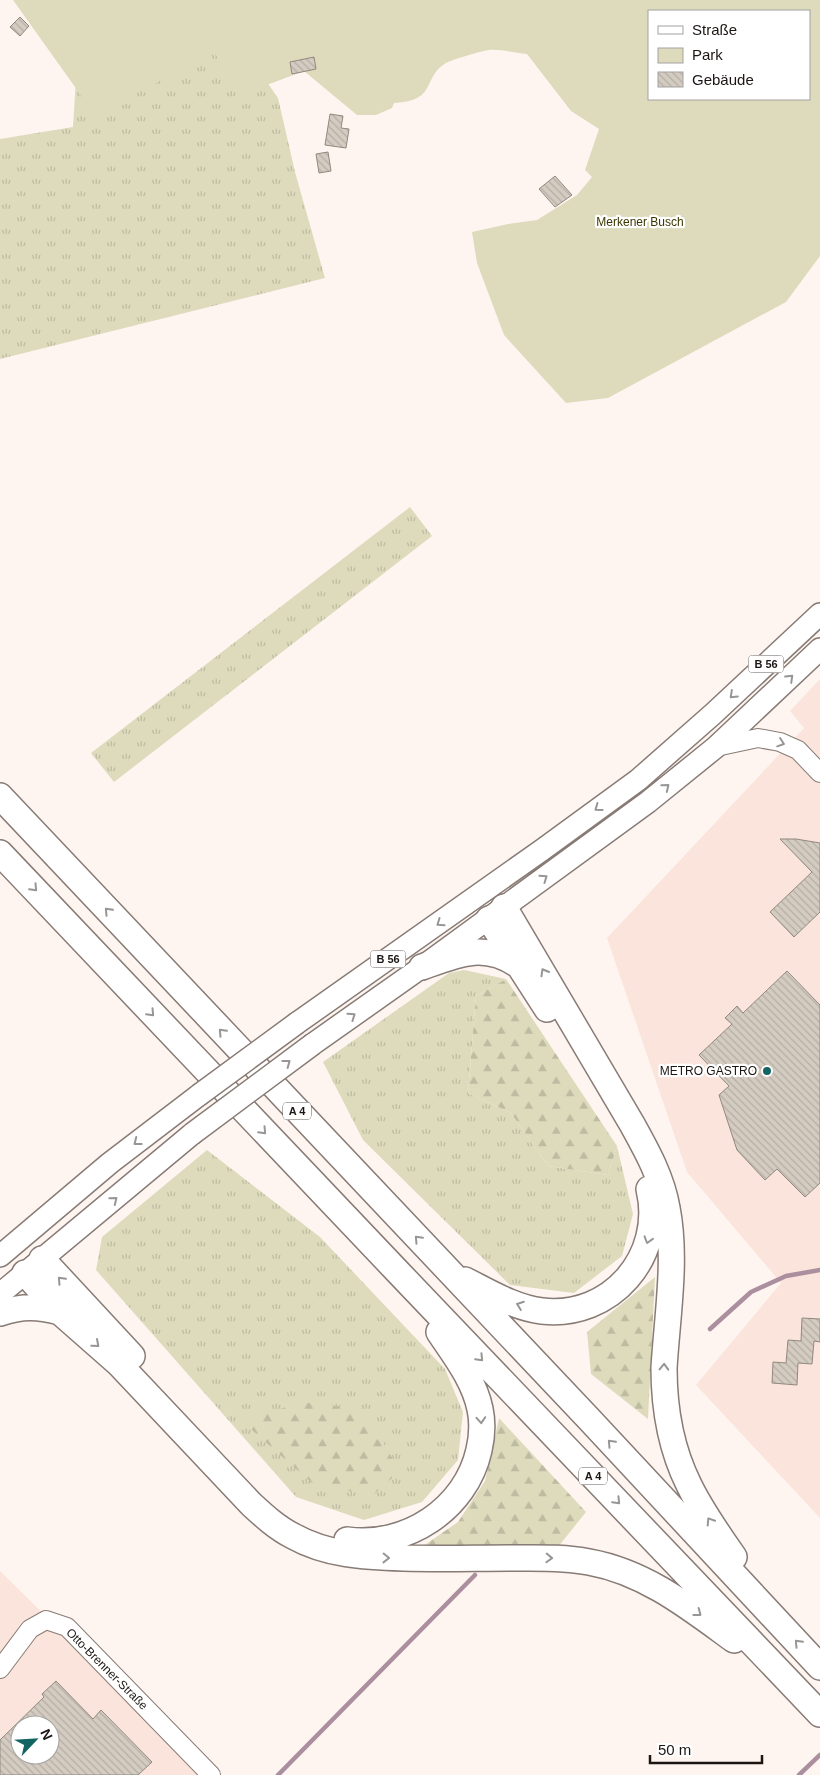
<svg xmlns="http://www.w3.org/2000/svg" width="820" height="1775" font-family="Arial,sans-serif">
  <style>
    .built { fill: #fbe4db; fill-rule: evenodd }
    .grass { fill: url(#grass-tufts) }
    .forest { fill: url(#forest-firs) }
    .park { fill: #dddbbc; fill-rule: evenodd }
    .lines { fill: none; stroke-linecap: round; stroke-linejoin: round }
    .stream { stroke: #ac8f9f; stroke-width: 4.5 }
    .building { fill: url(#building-back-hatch); stroke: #91897e; fill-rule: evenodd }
    .minor-casing { stroke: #887b75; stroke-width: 20 }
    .major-casing { stroke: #887b75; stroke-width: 24 }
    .highway-casing { stroke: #887b75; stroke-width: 28 }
    .minor { stroke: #fff; stroke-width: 18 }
    .major { stroke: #fff; stroke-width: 21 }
    .highway { stroke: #fff; stroke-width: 25 }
    .major-bridge-casing { stroke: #887b75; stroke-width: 24; stroke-linecap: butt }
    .major-bridge { stroke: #fff; stroke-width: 21 }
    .oneway { stroke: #989695 }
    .poi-dot { fill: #146464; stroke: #fff; stroke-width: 2 }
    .labels { text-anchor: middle; stroke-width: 4.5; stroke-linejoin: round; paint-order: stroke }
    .shield { fill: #fff; stroke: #5f5c5a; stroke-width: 1 }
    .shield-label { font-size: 11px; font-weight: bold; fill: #1b1614 }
    .park-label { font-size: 12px; fill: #3c3700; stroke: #fff }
    .poi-label { font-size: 12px; fill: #1b1614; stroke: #fff; text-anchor: end }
    .street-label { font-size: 12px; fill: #1b1614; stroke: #fff }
  </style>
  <defs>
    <pattern id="grass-tufts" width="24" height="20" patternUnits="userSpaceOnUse" patternTransform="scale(1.25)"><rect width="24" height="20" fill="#dddbbc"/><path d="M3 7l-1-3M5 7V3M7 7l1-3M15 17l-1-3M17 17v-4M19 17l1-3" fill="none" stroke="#bdbba1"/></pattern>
    <pattern id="forest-firs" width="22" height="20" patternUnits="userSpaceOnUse" patternTransform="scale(1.25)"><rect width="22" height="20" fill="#dddbbc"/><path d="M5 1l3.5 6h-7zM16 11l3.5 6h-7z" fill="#bdbba1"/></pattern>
    <pattern id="building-back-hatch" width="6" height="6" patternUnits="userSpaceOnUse" patternTransform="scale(1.25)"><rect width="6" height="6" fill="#d4ccc1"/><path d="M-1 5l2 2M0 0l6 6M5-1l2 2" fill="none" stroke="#b5aea5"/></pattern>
  </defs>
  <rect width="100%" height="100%" fill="#fef5f1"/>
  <path class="built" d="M820,679v839l-124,-133 85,-102 -94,-111 -80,-234 197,-210 -14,-17z
    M0,1571l207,204h-207zM20,1725h30v30h-30z"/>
  <path class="grass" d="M222,17l56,81 17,74 30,106 -325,81v-220l73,-12 5,-81z
    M410,507l22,29 -318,246 -23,-29z
    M464,970l42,9 -30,17 -8,97 43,20 37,53 60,9 9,-29 16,68 -11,42 -48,37 -64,-8 -147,-145 -40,-78 126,-89z
    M207,1150l113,87 125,132 18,43 -5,48 -36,42 -58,18 -68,-23 -200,-227 6,-33z"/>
  <path class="forest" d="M506,979l111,167 -9,29 -60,-9 -37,-53 -43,-20 8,-97z
    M655,1277l-7,142 -57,-45 -4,-42z
    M300,1402l63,7 37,62 -28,25 -60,-13 -69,-61z
    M499,1418l87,94 -28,35 -142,4 42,-29 27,-41z"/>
  <path class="park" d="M13,0h807v256l-34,46 -178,96 -42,5 -62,-68 -27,-72 -5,-31 36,-8 29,-4 40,-25 15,-18 -7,-7 14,-41 -28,-18 -44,-57c-12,-1 -26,-5 -38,-4 -8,1 -34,9 -41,12 -27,14 -9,39 -54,41l-2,5 -16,7h-19l-53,-44 -67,25 -22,-43 -77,39 -38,30zM649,11h160v88h-160z"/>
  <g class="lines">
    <path class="stream" d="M710,1329l41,-37 35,-16 34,-6
      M278,1775l197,-200
      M799,1775l21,-20"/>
  </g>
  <path class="building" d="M20,17l9,9 -9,10 -10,-9z
    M314,57l2,12 -24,5 -2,-12z
    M330,114l13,2 -2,12 8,1 -3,19 -21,-3z
    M328,152l3,19 -12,2 -3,-19z
    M555,176l17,19 -17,12 -16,-18z
    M780,839h16l24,4v69l-26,25 -24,-25 42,-40z
    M787,971l33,34v178l-15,14 -28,-28 -12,11 -28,-30 -18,-55 10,-9 -30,-31 33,-31 -7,-6 12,-12 6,7z
    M802,1318l18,1v23l-6,-1 -2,23 -14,-1 -1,22 -25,-2 1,-21 13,1 2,-23 13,1z
    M56,1681l37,38 8,-9 51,52 -14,13h-138v-35l44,-43 -2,-3zM20,1725h30v30h-30z"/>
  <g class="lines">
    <defs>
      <path id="minor" d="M716,747l42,-9 22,4 18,8 22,23
        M0,1669l30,-40 16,-9 21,7 144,148"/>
      <path id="major" d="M297,1023l245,-173 96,-70 75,-66 107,-100
        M313,1044l109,-77 226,-165 68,-55 104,-98
        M0,1256l110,-93 89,-68
        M0,1294l192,-160"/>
      <path id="highway" d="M0,796l589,623 231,248
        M0,853l398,419 422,442
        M504,907l128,217c15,27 30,54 35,84 10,51 0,109 -3,160 0,40 7,81 25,117 12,25 29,49 45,72
        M489,919l58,90
        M422,967c36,-13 62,-25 96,-2
        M42,1259l90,97
        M25,1273l35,39 58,51 133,141c13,12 26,24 42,32 34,19 72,21 110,22 37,1 73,0 110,0 25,0 51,-1 76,4 56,10 100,45 145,78
        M465,1280c24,12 50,28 77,31 69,8 123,-55 107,-122
        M0,1313c23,-7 36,-7 60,-1
        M347,1540c59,8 119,-31 132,-90 3,-13 4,-27 1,-41 -6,-29 -25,-53 -41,-77"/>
    </defs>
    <use href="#minor" class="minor-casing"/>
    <use href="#major" class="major-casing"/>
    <use href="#highway" class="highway-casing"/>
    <use href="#minor" class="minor"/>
    <use href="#major" class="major"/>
    <use href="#highway" class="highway"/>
    <defs>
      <path id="major-bridge" d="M199,1095l98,-72
        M192,1134l121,-90"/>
    </defs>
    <use href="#major-bridge" class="major-bridge-casing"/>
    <use href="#major-bridge" class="major-bridge"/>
  </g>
  <defs><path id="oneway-chevron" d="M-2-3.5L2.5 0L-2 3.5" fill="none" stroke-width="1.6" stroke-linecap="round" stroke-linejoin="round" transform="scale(1.25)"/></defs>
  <g class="oneway">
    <use href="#oneway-chevron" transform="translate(790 678) rotate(-44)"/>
    <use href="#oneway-chevron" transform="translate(733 695) rotate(137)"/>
    <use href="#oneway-chevron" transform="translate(781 743) rotate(19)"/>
    <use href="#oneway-chevron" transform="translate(666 787) rotate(-39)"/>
    <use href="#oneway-chevron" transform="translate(598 808) rotate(144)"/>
    <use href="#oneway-chevron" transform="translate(544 878) rotate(-35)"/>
    <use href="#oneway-chevron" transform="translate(34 888) rotate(47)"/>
    <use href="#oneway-chevron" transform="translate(108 911) rotate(-133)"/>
    <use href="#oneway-chevron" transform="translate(440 923) rotate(145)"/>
    <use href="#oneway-chevron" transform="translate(544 972) rotate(-120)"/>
    <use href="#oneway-chevron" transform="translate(151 1013) rotate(47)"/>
    <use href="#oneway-chevron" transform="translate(352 1016) rotate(-35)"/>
    <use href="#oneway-chevron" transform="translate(222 1032) rotate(-133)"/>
    <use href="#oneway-chevron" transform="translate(287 1063) rotate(-37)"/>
    <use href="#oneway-chevron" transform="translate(263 1131) rotate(47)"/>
    <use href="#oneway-chevron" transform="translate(137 1142) rotate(142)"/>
    <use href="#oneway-chevron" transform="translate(114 1200) rotate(-39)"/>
    <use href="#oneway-chevron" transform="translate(418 1239) rotate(-133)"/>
    <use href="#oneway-chevron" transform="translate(648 1240) rotate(107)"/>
    <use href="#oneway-chevron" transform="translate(61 1280) rotate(-133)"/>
    <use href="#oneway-chevron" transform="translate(520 1305) rotate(-160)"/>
    <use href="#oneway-chevron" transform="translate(96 1344) rotate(41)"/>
    <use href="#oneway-chevron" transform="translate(480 1358) rotate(46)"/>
    <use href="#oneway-chevron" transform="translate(664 1367) rotate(-88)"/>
    <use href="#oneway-chevron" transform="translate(481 1420) rotate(86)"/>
    <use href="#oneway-chevron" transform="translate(611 1443) rotate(-133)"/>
    <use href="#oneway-chevron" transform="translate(617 1501) rotate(46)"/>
    <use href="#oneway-chevron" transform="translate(710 1521) rotate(-123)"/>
    <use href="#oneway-chevron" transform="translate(386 1558) rotate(1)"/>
    <use href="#oneway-chevron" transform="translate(549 1558) rotate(2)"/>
    <use href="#oneway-chevron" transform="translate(698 1613) rotate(37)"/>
    <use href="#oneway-chevron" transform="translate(798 1643) rotate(-133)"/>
  </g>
  <circle class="poi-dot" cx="767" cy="1071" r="5"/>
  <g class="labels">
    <g class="shield">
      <rect x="748.5" y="655.5" width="35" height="17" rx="4"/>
      <rect x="370.5" y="950.5" width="35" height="17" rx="4"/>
      <rect x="283" y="1102.5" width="28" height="17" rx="4"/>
      <rect x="579" y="1467.5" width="28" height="17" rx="4"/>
    </g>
    <g class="shield-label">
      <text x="766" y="668">B 56</text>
      <text x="388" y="963">B 56</text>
      <text x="297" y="1115">A 4</text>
      <text x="593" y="1480">A 4</text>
    </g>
    <g class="park-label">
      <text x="640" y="226">Merkener Busch</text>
    </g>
    <g class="poi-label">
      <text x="757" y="1075">METRO GASTRO</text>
    </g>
    <g class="street-label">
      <text transform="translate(107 1669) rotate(45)" y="4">Otto-Brenner-Straße</text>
    </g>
  </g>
  <rect x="648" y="10" width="162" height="90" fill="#ffffff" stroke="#a4a2a1"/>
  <rect x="658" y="26" width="25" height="8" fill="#ffffff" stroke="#a4a2a1"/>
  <text x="692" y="35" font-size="15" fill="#1b1614">Straße</text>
  <rect x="658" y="48" width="25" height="15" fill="#dddbbc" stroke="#a4a2a1"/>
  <text x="692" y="60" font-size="15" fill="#1b1614">Park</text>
  <rect x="658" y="72" width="25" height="15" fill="url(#building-back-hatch)" stroke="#a4a2a1"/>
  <text x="692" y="85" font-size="15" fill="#1b1614">Gebäude</text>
  <g transform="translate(35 1740) rotate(65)"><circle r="24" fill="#ffffff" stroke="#a4a2a1"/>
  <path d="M0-4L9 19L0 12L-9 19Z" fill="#146464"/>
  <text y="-8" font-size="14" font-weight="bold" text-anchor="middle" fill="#1b1614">N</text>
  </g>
  <path d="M650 1755v8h112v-8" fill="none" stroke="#1b1614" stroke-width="2.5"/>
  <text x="658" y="1755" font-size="15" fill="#1b1614" stroke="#ffffff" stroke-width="4" paint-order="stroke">50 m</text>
</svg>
